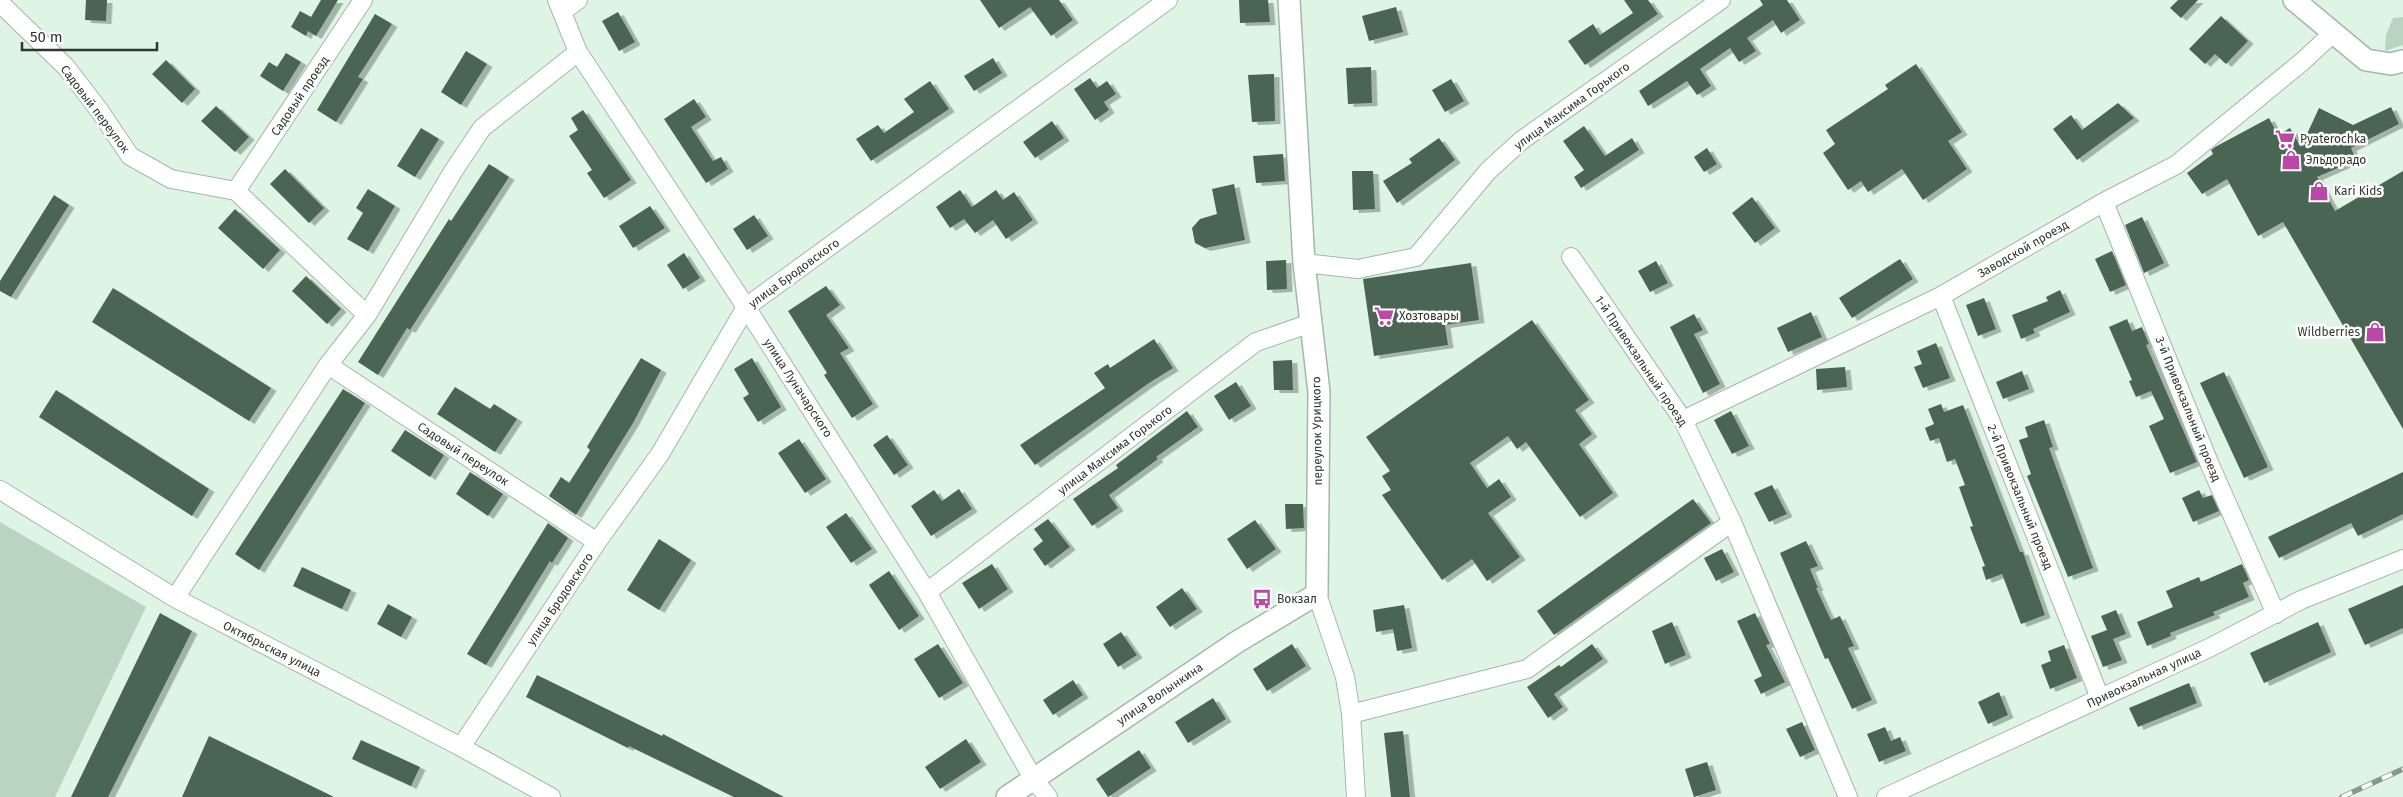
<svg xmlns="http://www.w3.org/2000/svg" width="2403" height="797" font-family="'Fira Sans',sans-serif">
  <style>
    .green { fill: #bad4c2 }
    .building { fill: #4b6554; filter: url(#shadow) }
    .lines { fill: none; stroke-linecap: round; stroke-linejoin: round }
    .minor-casing { stroke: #a3b8aa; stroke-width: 20 }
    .tertiary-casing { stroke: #a3b8aa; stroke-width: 24 }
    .minor { stroke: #fff; stroke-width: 18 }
    .tertiary { stroke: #fff; stroke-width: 21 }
    .rail-casing { stroke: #89988d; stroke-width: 5.5 }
    .rail { stroke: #fff; stroke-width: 4; stroke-dasharray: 11; stroke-linecap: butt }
    .labels { text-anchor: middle; stroke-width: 5; stroke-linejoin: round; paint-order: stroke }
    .street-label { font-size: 12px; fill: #2f3731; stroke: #fff }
    .poi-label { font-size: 12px; fill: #2f3731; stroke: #fff; text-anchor: start }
  </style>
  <defs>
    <filter id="shadow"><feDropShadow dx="5.5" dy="3" stdDeviation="0" flood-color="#0004"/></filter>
  </defs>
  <rect width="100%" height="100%" fill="#def4e5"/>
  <path class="green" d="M2403,17v28l-18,6 1,-16 7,-17z
    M0,522l146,85 -91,190h-55z"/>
  <path class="building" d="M86,0h21l-1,21 -21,-1z
    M321,0h17l-22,36 -8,-5 -2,5 -15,-9 9,-16 11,6z
    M980,0h79l14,20 -22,16 -21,-29 -31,21z
    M1239,0h29l2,22 -30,1z
    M1624,0h24l10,14 -73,51 -17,-24 25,-17 7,11 33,-22z
    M1760,0h27l13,20 -19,13 -8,-13 -26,18 9,13 -17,11 -9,-14 -30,21 11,17 -14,9 -10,-14 -39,25 -9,-15 124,-86z
    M2178,0h20l-17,18 -11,-10z
    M1396,7l7,25 -34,9 -7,-25z
    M618,12l17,30 -16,9 -17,-30z
    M375,14l17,10 -34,53 5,2 -27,43 -19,-12z
    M2221,16l27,25 -22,23 -11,-10 -10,10 -16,-15z
    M466,51l21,13 -26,41 -20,-13z
    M286,53l15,9 -18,29 -23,-15 9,-14 8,5z
    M993,58l9,15 -28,18 -10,-15z
    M166,60l29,29 -13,14 -30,-29z
    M1916,64l46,68 -14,9 19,28 -44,31 -21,-31 -34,23 -7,-11 -13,9 -25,-37 12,-9 -9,-14 62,-41 -3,-4z
    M1371,67l1,36 -24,1 -2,-36z
    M1274,74l1,47 -23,1 -4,-47z
    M1090,78l7,10 10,-7 9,13 -12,8 5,8 -14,10 -21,-31z
    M1451,79l13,22 -19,11 -13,-22z
    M930,81l19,28 -78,52 -15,-22 22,-14 6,8 30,-21 -10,-13z
    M694,99l12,18 -15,10 22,34 8,-4 7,12 -22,14 -42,-64z
    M2118,103l16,15 -57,42 -24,-31 18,-14 11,15z
    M216,106l33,31 -14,15 -34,-31z
    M2391,107l8,17 -48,24 5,12 -39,17 18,34 68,-40v258l-120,-207 -25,14 -31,-57 -25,15 -15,-21 26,-19 -2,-4 4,-3 54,-29 9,17 12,-7 11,19 18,-39 34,17z
    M583,110l48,70 -27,18 -17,-25 5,-3 -23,-34 9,-6 -7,-12z
    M1052,121l12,17 -29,20 -12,-16z
    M1584,126l21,30 27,-18 7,12 -58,38 -7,-11 10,-7 -21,-29z
    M421,128l18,11 -24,38 -18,-11z
    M1439,138l16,22 -58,43 -14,-22 29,-18 -3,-4z
    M1707,148l10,16 -13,8 -10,-15z
    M1283,154l2,27 -29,2 -3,-27z
    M489,164l20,13 -99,153 -3,-2 -29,47 -20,-13 91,-143 2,2z
    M285,169l39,39 -15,15 -39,-39z
    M1352,171h21l2,38 -22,1z
    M1234,184l11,56 -40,8 -10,-5 -3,-15 8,-9 17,-5 -5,-25z
    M368,189l27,17 -27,45 -21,-12 16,-26 -7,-5z
    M960,190l12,17 24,-17 7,10 11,-8 19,28 -27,19 -13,-19 -18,13 -11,-14 -14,9 -14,-21z
    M54,195l15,10 -58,92 -11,-6v-10z
    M1752,197l23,31 -20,15 -23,-30z
    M650,206l15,22 -32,20 -14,-22z
    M235,209l45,41 -17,19 -45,-41z
    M754,215l14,21 -21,14 -14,-21z
    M2142,217l22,46 -20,10 -19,-48z
    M2112,251l14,34 -16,7 -15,-33z
    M684,253l16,25 -17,11 -16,-24z
    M1900,259l13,20 -61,39 -13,-20z
    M1286,260l1,29 -20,1 -1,-29z
    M1656,261l12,22 -18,9 -12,-21z
    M1471,263l8,57 -34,5 3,20 -74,11 -11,-77z
    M306,276l35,33 -14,15 -35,-33z
    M826,286l14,19 -14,10 23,33 -9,5 33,51 -21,14 -28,-43 3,-2 -39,-62z
    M113,288l158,100 -22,33 -157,-99z
    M2060,290l10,22 -37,17 2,4 -14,6 -9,-24 36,-14 -2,-4z
    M1984,298l12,31 -18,7 -12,-31z
    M1811,312l11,25 -34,15 -11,-24z
    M1694,314l9,16 -9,4 26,50 -17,9 -33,-66z
    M2127,319l5,12 10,-4 7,17 -3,1 51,117 -27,11 -21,-47 15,-7 -13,-28 -15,6 -7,-16 3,-1 -23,-53z
    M1532,320l57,80 -14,10 17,24 -13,10 34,49 -33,24 -54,-75 -9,7 -9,-13 -38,27 17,25 12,-9 12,18 -23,16 32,44 -33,24 -15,-22 -30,21 -60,-85 9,-5 -9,-14 8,-5 -24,-34z
    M1154,339l19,29 -24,15 -114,82 -15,-20 85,-57 -11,-15 14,-9 2,4z
    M1936,343l14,35 -27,10 -9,-21 8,-3 -5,-13z
    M641,358l20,12 -28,53 -57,92 -27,-19 12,-19 8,6 21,-33 -3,-3z
    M752,358l29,49 -23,15 -15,-24 6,-4 -15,-25z
    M1292,360l1,30h-19l-1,-29z
    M1845,367l2,20 -30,3 -1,-21z
    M2022,371l7,18 -26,10 -7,-17z
    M2224,372l44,95 -24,11 -44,-95z
    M1236,382l15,24 -22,14 -15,-24z
    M455,387l35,22 4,-5 23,15 -22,33 -58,-38z
    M343,389l22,14 -106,167 -24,-16z
    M56,390l153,99 -17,27 -153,-99z
    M1941,404l3,8 19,-7 57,147h3l22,63 -24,9 -19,-50 -16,6 -4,-13 3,-1 -15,-39 3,-1 -14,-39 6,-2 -10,-26 -8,3 -8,-24 -9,3 -5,-13 9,-4 -6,-15z
    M1187,411l11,16 -42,30 2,2 -49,36 9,13 -26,18 -19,-27 45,-31 -2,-3z
    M1731,411l18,35 -17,8 -18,-34z
    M2044,420l9,27 -4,1 44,120 -25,9 -41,-101 4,-2 -12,-34 9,-3 -3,-10z
    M405,430l39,25 -14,22 -39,-26z
    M887,435l21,30 -14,10 -21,-30z
    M799,439l27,40 -21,14 -27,-40z
    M470,472l33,22 -15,22 -32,-22z
    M2403,472v42l-45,22 -7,-13 -72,35 -11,-21z
    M1772,485l15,29 -18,8 -15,-29z
    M959,489l13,20 -41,27 -20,-30 23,-16 8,11z
    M2199,490l4,8 9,-3 7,16 -26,11 -11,-24z
    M1693,499l18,24 -157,112 -17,-24z
    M1285,504h18l1,24 -18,1z
    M846,513l26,36 -21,14 -25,-36z
    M1048,519l22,28 -25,19 -12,-17 10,-8 -9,-12z
    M1255,520l21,29 -29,20 -20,-30z
    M548,523l20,15 -16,25 -2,-2 -64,104 -19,-11z
    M659,539l32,21 -32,50 -32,-20z
    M1806,541l12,25 -8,3 8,19h-2l15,32 9,-4 14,30 -6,2 24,52 -20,9 -24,-51 -3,1 -45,-106z
    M1722,549l12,23 -18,9 -12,-23z
    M992,564l16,25 -29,20 -17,-26z
    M2242,564l7,16 -6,3 6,14 -36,15 2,3 -45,18 1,3 -24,10 -10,-24 36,-15 -7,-16 33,-14 2,5z
    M302,567l49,23 -9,19 -49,-23z
    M889,571l30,45 -20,14 -30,-45z
    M2403,585v43l-38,17 -17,-36z
    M1182,588l15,21 -27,18 -14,-20z
    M388,604l24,13 -11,20 -24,-13z
    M1404,605l8,43 -15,3 -4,-22 -17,3 -3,-22z
    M2116,610l10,24 -13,5 9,21 -19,7 -12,-31 16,-6 -6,-14z
    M160,613l32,18 -84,166h-37z
    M1755,613l15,31 -4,1 19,37 -24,12 -7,-14 8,-4 -25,-55z
    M1672,622l14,33 -21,9 -13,-33z
    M2318,622l13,30 -67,31 -14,-30z
    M1121,632l16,23 -19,12 -15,-23z
    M938,644l25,39 -24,15 -25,-39z
    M1292,644l14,22 -39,25 -14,-22z
    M1592,644l11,15 -49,35 9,13 -15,11 -21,-31 32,-22 2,2z
    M2064,645l13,33 -27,11 -9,-24 10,-4 -3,-10z
    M537,675l125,61 1,-2 121,63h-50l-105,-51 -1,2 -102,-51z
    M1073,680l10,15 -30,20 -10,-15z
    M2189,683l8,20 -59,24 -9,-19z
    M1999,692l9,23 -20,9 -10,-22z
    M1213,698l13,21 -38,24 -13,-21z
    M1802,722l13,28 -15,7 -14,-28z
    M1885,727l6,14 9,-4 6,14 -27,11 -12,-28z
    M1403,731l7,66h-19l-7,-64z
    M209,736l125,61h-152z
    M966,739l15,23 -41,27 -15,-22z
    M361,740l59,27 -9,19 -59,-27z
    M1139,750l12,18 -43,29 -12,-18z
    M1707,762l9,28 -22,7 -9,-28z"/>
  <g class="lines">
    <defs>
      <path id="minor" d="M557,0l21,52 168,255 181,285 107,188 14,17
        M0,3l66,64 33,43 31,46 41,23 65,12 131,124
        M563,11l15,-11
        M236,191l127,-191
        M2104,202l106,263 66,149
        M1571,257l112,163 49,102
        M1304,263l54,6 58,-12 72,-86 34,-31 199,-140
        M1941,296l159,402
        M328,365l269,177
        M1683,420l258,-124 163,-94 72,-37 127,-104 30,-28
        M0,490l175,108 286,149 90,50
        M927,592l329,-250 55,-19
        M1317,594l28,83 6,37 5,83
        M175,598l153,-233 39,-50 87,-145 28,-42 96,-76
        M1351,714l176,-45 205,-147 116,275
        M461,747l136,-205 63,-88 86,-147 422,-307
        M1886,797l323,-149 92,-48 102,-41"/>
      <path id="tertiary" d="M2294,0l72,60 25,4 12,-3
        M1007,797l230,-155 80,-48 2,-202 -15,-129 -15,-263"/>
    </defs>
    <use href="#minor" class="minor-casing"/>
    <use href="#tertiary" class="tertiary-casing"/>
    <use href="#minor" class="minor"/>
    <use href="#tertiary" class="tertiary"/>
    <defs>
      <path id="rail" d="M2342,797l61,-28"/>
    </defs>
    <use href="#rail" class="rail-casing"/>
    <use href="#rail" class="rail"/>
  </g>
  <defs>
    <symbol id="supermarket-bare" viewBox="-9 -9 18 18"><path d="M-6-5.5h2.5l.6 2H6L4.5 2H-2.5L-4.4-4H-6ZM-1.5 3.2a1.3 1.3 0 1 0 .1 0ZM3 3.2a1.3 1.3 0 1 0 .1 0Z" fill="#ba49a5" stroke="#fff" stroke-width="2.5" paint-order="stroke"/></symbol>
    <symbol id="shop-bare" viewBox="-9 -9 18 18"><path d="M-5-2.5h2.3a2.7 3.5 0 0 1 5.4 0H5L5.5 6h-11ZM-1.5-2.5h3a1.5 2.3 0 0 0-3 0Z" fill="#ba49a5" stroke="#fff" stroke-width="2.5" paint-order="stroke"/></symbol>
    <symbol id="bus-bare" viewBox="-9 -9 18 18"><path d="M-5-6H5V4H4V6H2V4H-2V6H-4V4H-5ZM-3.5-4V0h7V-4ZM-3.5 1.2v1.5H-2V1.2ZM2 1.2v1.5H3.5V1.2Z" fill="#ba49a5" stroke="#fff" stroke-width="2.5" paint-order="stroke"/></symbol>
  </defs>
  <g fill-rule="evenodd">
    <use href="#supermarket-bare" x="2271" y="125" width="28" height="28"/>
    <use href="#shop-bare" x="2277" y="146" width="28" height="28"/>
    <use href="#shop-bare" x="2305" y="177" width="28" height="28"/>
    <use href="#supermarket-bare" x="1370" y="302" width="28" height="28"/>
    <use href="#shop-bare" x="2361" y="318" width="28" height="28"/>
    <use href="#bus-bare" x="1248" y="585" width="28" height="28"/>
  </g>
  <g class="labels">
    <g class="street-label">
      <text transform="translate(300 96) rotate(-56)" y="4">Садовый проезд</text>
      <text transform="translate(1572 106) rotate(-36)" y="4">улица Максима Горького</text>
      <text transform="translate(95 109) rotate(53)" y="4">Садовый переулок</text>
      <text transform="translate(2023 249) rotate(-30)" y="4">Заводской проезд</text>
      <text transform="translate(794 273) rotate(-36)" y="4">улица Бродовского</text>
      <text transform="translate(1641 361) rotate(56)" y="4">1-й Привокзальный проезд</text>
      <text transform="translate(798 388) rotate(57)" y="4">улица Луначарского</text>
      <text transform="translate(2188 409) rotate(68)" y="4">3-й Привокзальный проезд</text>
      <text transform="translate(1317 431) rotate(-91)" y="4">переулок Урицкого</text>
      <text transform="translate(1115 450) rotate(-37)" y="4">улица Максима Горького</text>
      <text transform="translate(463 454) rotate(33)" y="4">Садовый переулок</text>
      <text transform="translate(2020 497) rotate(68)" y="4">2-й Привокзальный проезд</text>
      <text transform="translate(560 599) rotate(-56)" y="4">улица Бродовского</text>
      <text transform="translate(272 649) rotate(27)" y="4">Октябрьская улица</text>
      <text transform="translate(2144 678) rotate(-25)" y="4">Привокзальная улица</text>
      <text transform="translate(1160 694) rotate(-34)" y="4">улица Волынкина</text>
    </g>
    <g class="poi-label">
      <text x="2300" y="143">Pyaterochka</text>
      <text x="2306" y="164">Эльдорадо</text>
      <text x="2334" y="195">Kari Kids</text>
      <text x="1399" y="320">Хозтовары</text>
      <text x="2360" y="336" text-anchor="end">Wildberries</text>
      <text x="1277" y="603">Вокзал</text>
    </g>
  </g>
  <path d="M22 42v8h135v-8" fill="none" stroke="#2f3731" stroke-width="2.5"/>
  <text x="30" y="42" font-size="15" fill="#2f3731" stroke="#ffffff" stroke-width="4" paint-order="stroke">50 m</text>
</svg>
